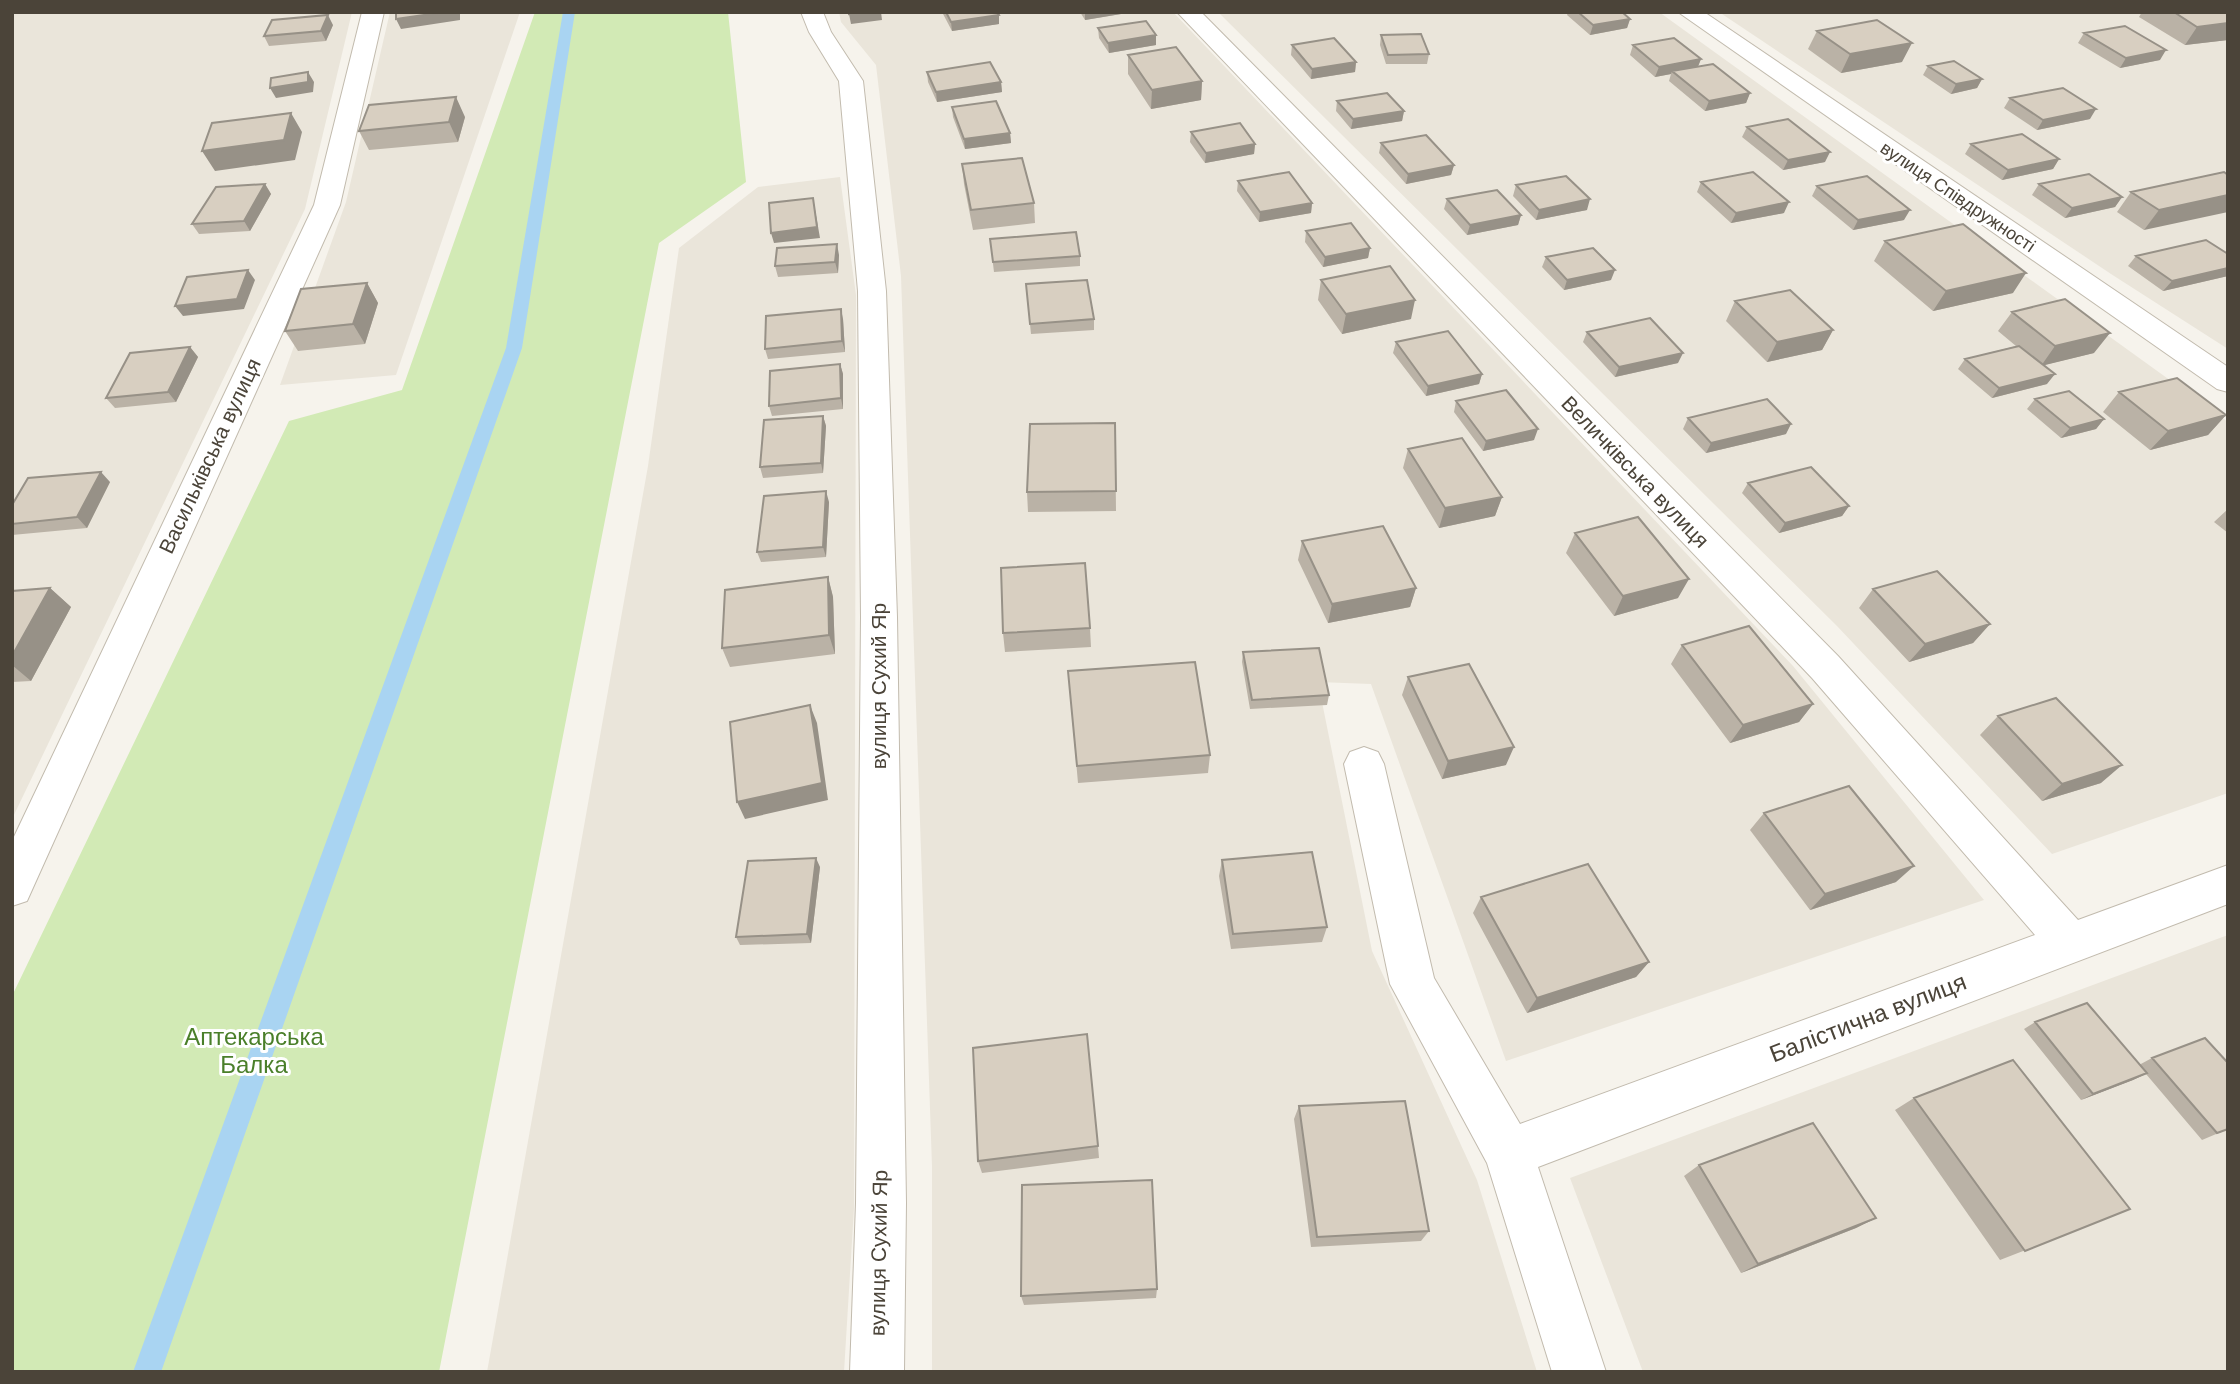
<svg xmlns="http://www.w3.org/2000/svg" width="2240" height="1384" font-family="Helvetica,sans-serif">
  <style>
    .residential { fill: #eae5da }
    .green { fill: #d2eab5 }
    .lines { fill: none; stroke-linecap: round; stroke-linejoin: round }
    .stream { fill: #a9d4f2; fill-rule: evenodd }
    .minor-casing { stroke: #c2bbae; stroke-width: 2 }
    .minor { fill: #fff; fill-rule: evenodd }
    .wall { fill: #bab2a6 }
    .shaded-wall { fill: #979187 }
    .building { fill: #d8cfc1; stroke: #979187; stroke-width: 2 }
    .labels { text-anchor: middle; stroke-width: 6; stroke-linejoin: round; paint-order: stroke }
    .far-street-label { font-size: 18px; fill: #4b4439; stroke: #fff }
    .street-label { font-size: 21px; fill: #4b4439; stroke: #fff }
    .near-street-label { font-size: 24px; fill: #4b4439; stroke: #fff }
    .near-park-label { font-size: 24px; fill: #4a7f2a; stroke: #fff }
  </style>
  <rect width="100%" height="100%" fill="#f6f3ec"/>
  <path class="residential" d="M12,12h340l-47,197 -293,610z
    M390,12h130l-124,363 -116,10 66,-183z
    M839,12h334l620,654 191,234 -478,161 -135,-377 -53,-2 54,269 105,229 60,192h-605v-206l-31,-890 -25,-211 -35,-43z
    M1218,12h441l569,410v371l-176,61 -215,-228z
    M1719,12h509v337l-117,-75z
    M840,177l16,118 -2,913 -10,164h-357l161,-906 31,-218 79,-61z
    M2228,935v437h-585l-73,-194z"/>
  <path class="green" d="M535,12h193l18,170 -87,61 -220,1129h-427v-376l277,-575 113,-31z"/>
  <g class="lines">
    <path class="stream" d="M563,12h12l-53,336 -361,1024h-28l373,-1024z"/>
    <defs>
      <path id="minor" d="M362,12h22l-44,193 -313,696 -15,5v-65l302,-636z
        M801,12h22l8,20 32,49 23,210 11,326 9,586 -2,169h-54l6,-169 5,-586 -3,-326 -19,-210 -30,-49z
        M1177,12h24l637,644 240,264 150,-55v39l-690,263 68,205h-54l-65,-209 -97,-179 -46,-220 6,-12 14,-5 14,5 6,12 50,214 86,146 515,-189 -223,-257z
        M1678,12h26l524,355v25l-11,-3z"/>
    </defs>
    <use href="#minor" class="minor-casing"/>
    <use href="#minor" class="minor"/>
  </g>
  <path class="wall" d="M942,12h55l2,3v9l-47,7z
    M1080,12h47v1l-42,7z
    M1568,12h54l8,7 -3,9 -37,7 -23,-20z
    M2142,12h86v28l-43,5 -46,-28z
    M333,25l-7,16 -57,5 -5,-10z
    M1098,28l58,7v10l-47,8 -10,-15z
    M1817,31l85,31 -61,11 -33,-24z
    M2084,33l76,27 -40,8 -42,-25z
    M1381,35l48,19 -2,10h-41l-6,-19z
    M1292,45l64,17 -1,10 -44,7 -20,-24z
    M1633,45l68,14 -3,7 52,27 -4,10 -41,8 -36,-30 2,-7 -16,3 -25,-22z
    M1128,55l74,26 -1,19 -50,9 -23,-35z
    M1928,66l54,13 -5,9 -26,6 -28,-19z
    M927,72l74,10 1,10 -65,10 -9,-20z
    M2010,98l80,21 -53,11 -33,-22z
    M1337,101l67,10 -2,10 -51,8 -15,-18z
    M952,107l58,26 1,10 -46,6 -12,-32z
    M465,117l-7,25 -89,8 -10,-19z
    M1747,127l78,35 -42,8 -41,-33z
    M1191,132l64,12 -1,10 -49,9 -15,-21z
    M1381,143l73,22 -3,10 -45,9 -27,-31z
    M1971,144l88,15 -6,10 -51,11 -37,-26z
    M962,164l72,39 1,20 -62,7 -9,-46z
    M2224,172l-80,58 -27,-18 14,-20z
    M1238,181l74,22 -1,10 -52,9 -22,-31z
    M1701,182l83,31 -53,10 -34,-31z
    M265,184l6,10 -21,37 -51,3 -7,-10z
    M2039,184l83,13 -7,10 -50,11 -33,-23z
    M1516,185l71,25 -51,10 -23,-24z
    M1817,186l87,34 -51,10 -41,-34z
    M1447,199l74,16 -3,10 -51,10 -23,-26z
    M1306,231l64,17 -2,10 -45,9 -18,-25z
    M990,239l90,17v10l-86,6z
    M1885,241l128,52 -80,18 -59,-50z
    M2228,254v22l-65,15 -35,-25 8,-10z
    M839,255l-1,18 -60,4 -3,-11z
    M1546,257l65,23 -47,10 -22,-23z
    M1321,280l90,39 -69,15 -24,-34z
    M367,283l11,20 -13,41 -67,7 -13,-20z
    M1026,284l68,35v11l-63,4z
    M1735,301l98,29 -11,20 -55,12 -41,-41z
    M2012,312l82,41 -50,12 3,19 -55,14 -34,-29 7,-10 51,-13 -18,-15z
    M843,319l2,33 -77,7 -3,-10z
    M1587,332l91,31 -63,14 -32,-35z
    M1396,342l86,32 -3,10 -53,12 -33,-43z
    M190,347l8,10 -22,45 -61,6 -9,-10z
    M840,364l3,10v35l-71,7 -3,-10z
    M2119,392l107,23 -18,20 -58,15 -47,-38z
    M2035,399l69,20 -8,10 -35,9 -34,-29z
    M1456,401l78,39 -51,11 -29,-39z
    M823,416l3,10 -3,47 -60,5 -3,-11z
    M1688,418l98,16 -80,19 -23,-24z
    M1115,423l1,88 -88,1 -1,-20z
    M1408,449l94,48 -7,19 -56,12 -36,-60z
    M110,482l-23,46 -75,7v-30z
    M1748,483l101,23 -7,10 -63,17 -37,-40z
    M829,502l-3,55 -65,5 -4,-10z
    M2228,509v24l-14,-11z
    M1575,533l103,65 -64,18 -48,-63z
    M1302,541l114,47 -6,19 -82,16 -30,-63z
    M828,577l5,20 2,57 -105,13 -8,-19z
    M50,588l21,19 -40,74 -19,1v-91z
    M1873,589l117,35 -17,19 -64,19 -50,-54z
    M1090,628l1,19 -86,5 -2,-19z
    M1682,645l131,59 -14,18 -69,21 -59,-79z
    M1243,652l86,43 -2,10 -77,4 -8,-47z
    M1068,671l142,84 -2,18 -130,10z
    M1408,677l98,88 -64,14 -40,-84z
    M1998,716l103,67 -59,18 -62,-66z
    M1764,813l132,69 -86,28 -60,-80z
    M1222,860l105,67 -5,15 -91,7 -12,-73z
    M820,867l-9,76 -71,2 -4,-8z
    M1481,897l168,65 -13,15 -109,36 -54,-100z
    M2035,1022l104,43 13,-7 76,71 -26,11 -56,-66 -13,6 -52,20 -57,-71z
    M1914,1098l216,111 -130,51 -105,-150z
    M1299,1106l130,125 -8,10 -110,6 -17,-128z
    M1098,1146l1,12 -117,15 -4,-12z
    M1699,1165l177,53 -20,10 -115,45 -57,-97z
    M1157,1289l-1,9 -132,7 -3,-9z"/>
  <path class="shaded-wall" d="M445,12h15v8l-59,9 -5,-10z
    M864,12h17l1,8 -31,4 -2,-10z
    M1085,12h42v1l-42,7z
    M328,15l5,10 -7,16 -5,-10z
    M999,15v9l-47,7 -1,-9z
    M1630,19l-3,9 -37,7 3,-10z
    M2228,23v17l-43,5 12,-18z
    M1156,35v10l-47,8 -1,-10z
    M1912,43l-10,19 -61,11 9,-19z
    M2166,50l-6,10 -40,8 6,-10z
    M1701,59l-4,10 -25,2 -1,3 -16,3 4,-10z
    M1356,62l-1,10 -44,7 1,-10z
    M308,72l6,10 -1,10 -37,6 -6,-10z
    M1982,79l-5,9 -26,6 5,-10z
    M1202,81l-1,19 -50,9 1,-19z
    M1001,82l1,10 -65,10 -1,-10z
    M1750,93l-4,10 -41,8 4,-10z
    M456,97l9,20 -7,25 -9,-20z
    M2096,109l-6,10 -53,11 6,-10z
    M1404,111l-2,10 -51,8 2,-10z
    M291,113l11,19 -7,28 -80,11 -13,-20z
    M1010,133l1,10 -46,6 -1,-10z
    M1255,144l-1,10 -49,9 1,-10z
    M1830,152l-5,10 -42,8 5,-10z
    M2059,159l-6,10 -51,11 6,-10z
    M1454,165l-3,10 -45,9 2,-10z
    M265,184l6,10 -21,37 -6,-10z
    M2228,195v17l-84,18 15,-20z
    M2122,197l-7,10 -50,11 7,-10z
    M813,198l7,40 -46,5 -3,-10z
    M1590,199l-3,11 -51,10 3,-10z
    M1789,202l-5,11 -53,10 5,-10z
    M1312,203l-1,10 -52,9 1,-10z
    M1910,210l-6,10 -51,10 5,-10z
    M1521,215l-3,10 -51,10 3,-10z
    M837,244l2,11 -1,18 -3,-11z
    M1370,248l-2,10 -45,9 2,-10z
    M2228,268v8l-65,15 9,-10z
    M248,270l7,10 -11,29 -61,7 -8,-10z
    M1615,270l-4,10 -47,10 3,-10z
    M2026,273l-13,20 -80,18 13,-20z
    M367,283l11,20 -13,41 -12,-20z
    M1415,300l-4,19 -69,15 4,-20z
    M841,309l2,10 2,33 -3,-11z
    M1833,330l-11,20 -55,12 10,-20z
    M2110,333l-16,20 -53,13 14,-20z
    M190,347l8,10 -22,45 -8,-10z
    M1683,353l-5,10 -63,14 4,-10z
    M840,364l3,10v35l-2,-11z
    M1482,374l-3,10 -53,12 2,-10z
    M2055,374l-8,10 -55,14 7,-10z
    M2226,415l-18,20 -58,15 18,-19z
    M823,416l3,10 -3,47 -2,-10z
    M2104,419l-8,10 -35,9 9,-10z
    M1791,424l-5,10 -80,19 5,-10z
    M1538,429l-4,11 -51,11 3,-10z
    M101,472l9,10 -23,46 -10,-11z
    M826,491l3,11 -3,55 -3,-10z
    M1502,497l-7,19 -56,12 6,-20z
    M1849,506l-7,10 -63,17 6,-10z
    M828,577l5,20 2,57 -6,-19z
    M1689,579l-11,19 -64,18 9,-20z
    M50,588l21,19 -40,74 -19,-16v-9z
    M1416,588l-6,19 -82,16 4,-19z
    M1990,624l-17,19 -64,19 16,-18z
    M1813,704l-14,18 -69,21 13,-18z
    M810,705l7,18 11,77 -83,19 -8,-17z
    M1514,747l-8,18 -64,14 6,-18z
    M2122,765l-21,18 -59,18 20,-17z
    M816,858l4,9 -9,76 -4,-9z
    M1914,866l-18,16 -86,28 15,-16z
    M1649,962l-13,15 -109,36 10,-15z
    M2147,1073l-14,7 -52,20 12,-6z
    M1876,1218l-20,10 -115,45 17,-9z"/>
  <path class="building" d="M396,12h49l-49,7z
    M849,12h15l-15,2z
    M946,12h51l2,3 -48,7z
    M1578,12h44l8,7 -37,6z
    M2174,12h54v11l-31,4z
    M328,15l-7,16 -57,5 8,-16z
    M1877,20l35,23 -62,11 -33,-23z
    M1146,21l10,14 -48,8 -10,-15z
    M2125,26l41,24 -40,8 -42,-25z
    M1421,34l8,20 -41,1 -7,-20z
    M1334,38l22,24 -44,7 -20,-24z
    M1674,38l27,21 -42,8 -26,-22z
    M1176,47l26,34 -50,9 -24,-35z
    M1954,61l28,18 -26,5 -28,-18z
    M990,62l11,20 -65,10 -9,-20z
    M1713,64l37,29 -41,8 -37,-30z
    M308,72v10l-38,6 1,-10z
    M2063,88l33,21 -53,11 -33,-22z
    M1387,93l17,18 -51,8 -16,-18z
    M456,97l-7,25 -90,9 10,-26z
    M996,101l14,32 -46,6 -12,-32z
    M291,113l-7,27 -82,11 10,-28z
    M1788,119l42,33 -42,8 -41,-33z
    M1240,123l15,21 -49,9 -15,-21z
    M2022,134l37,25 -51,11 -37,-26z
    M1426,135l28,30 -46,9 -27,-31z
    M1022,158l12,45 -63,7 -9,-46z
    M1289,172l23,31 -52,9 -22,-31z
    M1753,172l36,30 -53,11 -35,-31z
    M2224,172l4,3v20l-69,15 -28,-18z
    M2089,174l33,23 -50,11 -33,-24z
    M1566,176l24,23 -51,11 -23,-25z
    M1867,176l43,34 -52,10 -41,-34z
    M265,184l-21,37 -52,3 24,-37z
    M1497,190l24,25 -51,10 -23,-26z
    M813,198l4,29 -46,6 -2,-30z
    M1351,223l19,25 -45,9 -19,-26z
    M1963,224l63,49 -80,18 -61,-50z
    M1076,232l4,24 -87,6 -3,-23z
    M2206,240l22,14v14l-56,13 -36,-25z
    M837,244l-2,18 -60,4 2,-18z
    M1593,248l22,22 -48,10 -21,-23z
    M1390,266l25,34 -69,14 -25,-34z
    M248,270l-11,29 -62,7 12,-29z
    M1087,280l7,39 -64,5 -4,-40z
    M367,283l-14,41 -68,7 16,-42z
    M1790,290l43,40 -56,12 -42,-41z
    M2065,299l45,34 -55,13 -43,-34z
    M841,309l1,32 -77,8 1,-33z
    M1650,318l33,35 -64,14 -32,-35z
    M1448,331l34,43 -54,12 -32,-44z
    M2019,346l36,28 -56,14 -34,-29z
    M190,347l-22,45 -62,6 24,-45z
    M840,364l1,34 -72,8 1,-35z
    M2177,378l49,37 -58,16 -49,-39z
    M1506,390l32,39 -52,12 -30,-40z
    M2069,391l35,28 -34,9 -35,-29z
    M1767,399l24,25 -80,19 -23,-25z
    M823,416l-2,47 -61,4 4,-47z
    M1115,423l1,68 -89,1 3,-68z
    M1462,438l40,59 -57,11 -37,-59z
    M1811,467l38,39 -64,17 -37,-40z
    M101,472l-24,45 -65,7v-19l16,-27z
    M826,491l-3,56 -66,5 7,-56z
    M1638,517l51,62 -66,17 -48,-63z
    M1383,526l33,62 -84,16 -30,-63z
    M1085,563l5,65 -87,5 -2,-65z
    M1937,571l53,53 -65,20 -52,-55z
    M828,577l1,58 -107,13 3,-58z
    M50,588l-38,68v-65z
    M1749,626l64,78 -70,21 -61,-80z
    M1319,648l10,47 -77,5 -9,-48z
    M1195,662l15,93 -133,11 -9,-95z
    M1469,664l45,83 -66,14 -40,-84z
    M2056,698l66,67 -60,19 -64,-68z
    M810,705l12,78 -85,19 -7,-80z
    M1849,786l65,80 -89,28 -61,-81z
    M1312,852l15,75 -94,7 -11,-74z
    M816,858l-9,76 -71,3 12,-76z
    M1588,864l61,98 -112,36 -56,-101z
    M2087,1003l60,70 -54,21 -58,-72z
    M1087,1034l11,112 -120,15 -5,-113z
    M2205,1038l23,25v66l-11,4 -65,-75z
    M2013,1060l117,149 -105,42 -111,-153z
    M1405,1101l24,130 -112,6 -18,-131z
    M1813,1123l63,95 -118,46 -59,-99z
    M1152,1180l5,109 -136,7 1,-111z"/>
  <g class="labels">
    <g class="far-street-label">
      <text transform="translate(1958 197) rotate(34)" y="6">вулиця Співдружності</text>
    </g>
    <g class="street-label">
      <text transform="translate(210 456) rotate(-65)" y="7">Васильківська вулиця</text>
      <text transform="translate(1635 472) rotate(46)" y="7">Величківська вулиця</text>
      <text transform="translate(879 686) rotate(-90)" y="7">вулиця Сухий Яр</text>
      <text transform="translate(879 1253) rotate(-89)" y="7">вулиця Сухий Яр</text>
    </g>
    <g class="near-street-label">
      <text transform="translate(1868 1018) rotate(-21)" y="8">Балістична вулиця</text>
    </g>
    <g class="near-park-label">
      <text x="254" y="1045">Аптекарська<tspan x="254" dy="28">Балка</tspan></text>
    </g>
  </g>
  <rect width="2240" height="1384" fill="none" stroke="#4b4439" stroke-width="28"/>
</svg>
